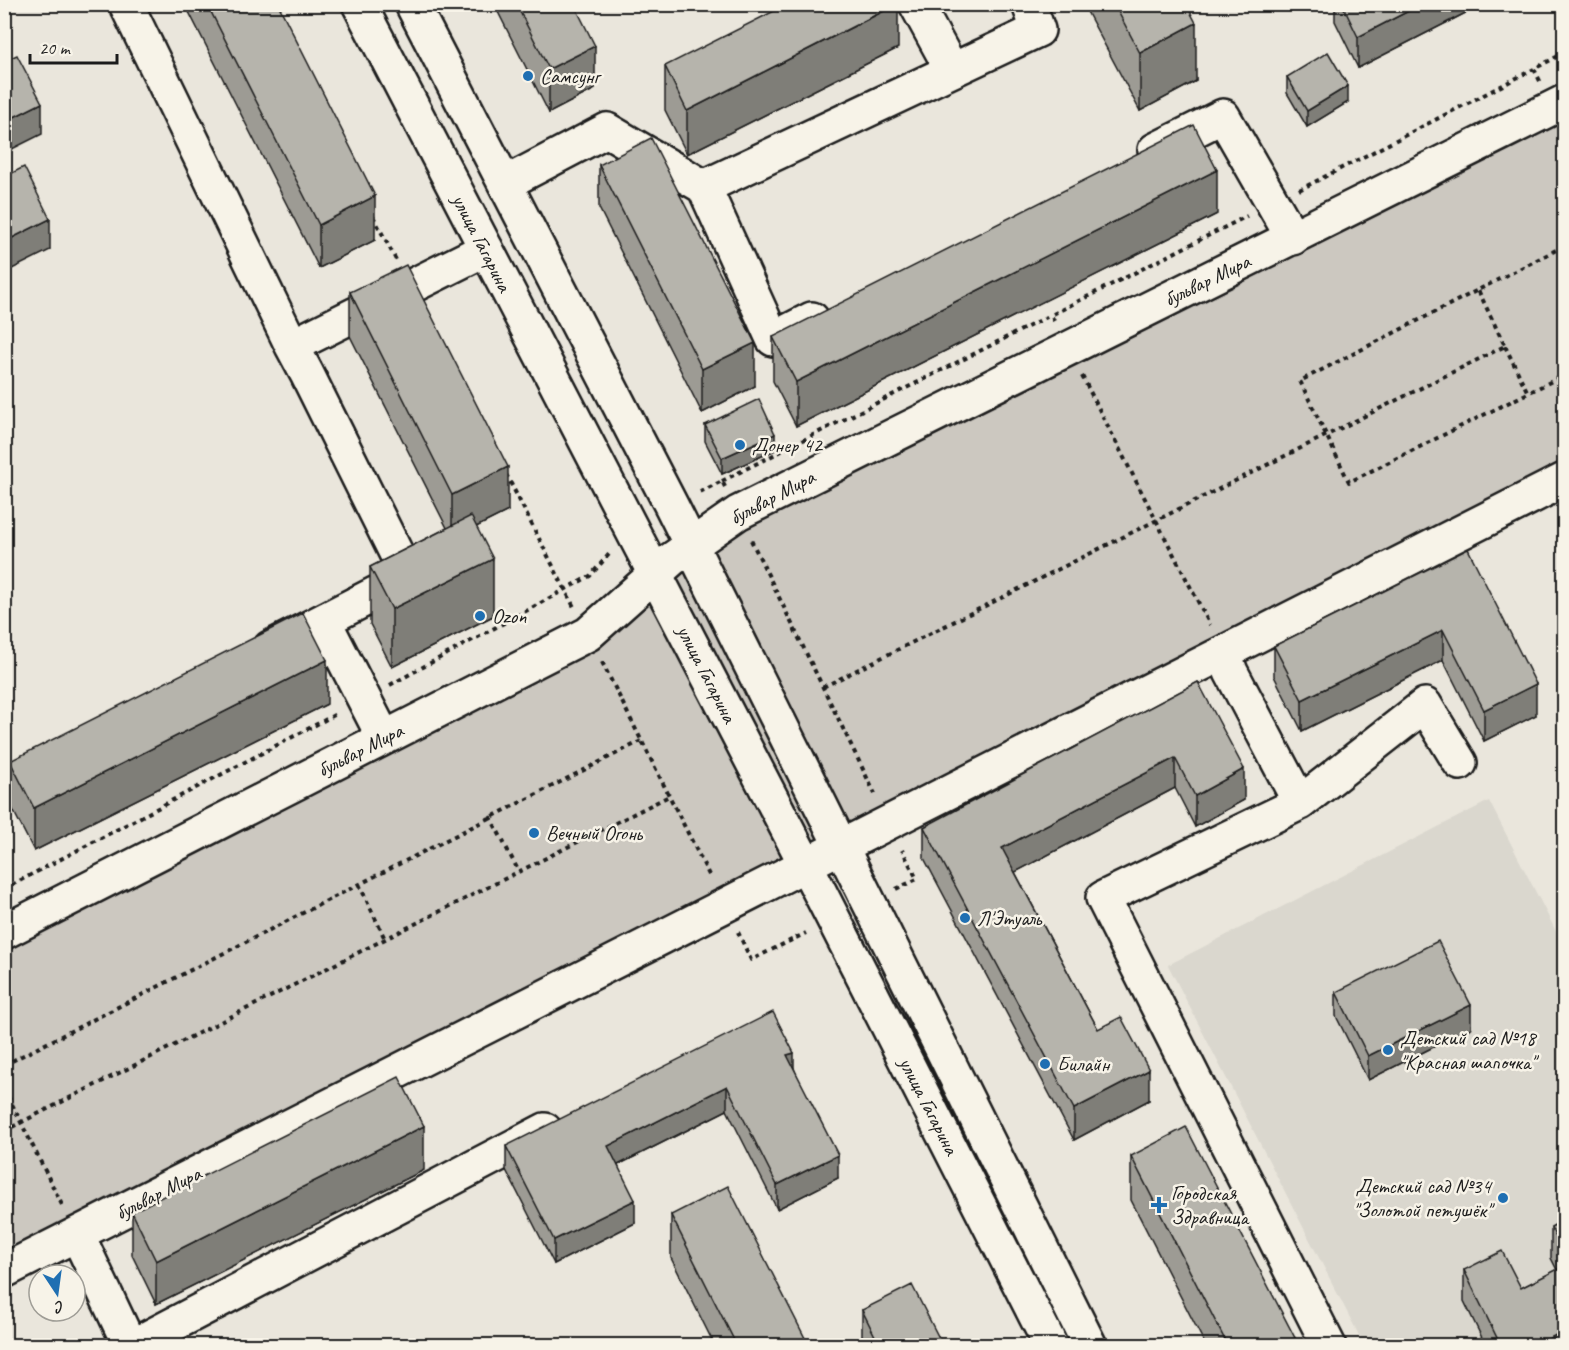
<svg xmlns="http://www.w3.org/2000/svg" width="1569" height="1350" font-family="Caveat,sans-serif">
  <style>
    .built { fill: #dad7ce }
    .green { fill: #ccc8c0; stroke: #74726e; stroke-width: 1.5 }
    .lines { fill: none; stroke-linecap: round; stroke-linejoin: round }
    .minor-casing { stroke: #1c1c1c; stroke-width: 38 }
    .major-casing { stroke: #1c1c1c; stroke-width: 38 }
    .path { stroke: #1c1c1c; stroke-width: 4; stroke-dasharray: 4.5 4.5; stroke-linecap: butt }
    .minor { stroke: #f7f3e8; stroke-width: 33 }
    .major { stroke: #f7f3e8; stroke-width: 33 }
    .wall { fill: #9d9b94; stroke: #1c1c1c; stroke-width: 1.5 }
    .shaded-wall { fill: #7f7e78; stroke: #1c1c1c; stroke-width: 1.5 }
    .building { fill: #b6b4ac; stroke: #1c1c1c; stroke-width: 1.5 }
    .poi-dot { fill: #1f6fb2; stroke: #f7f3e8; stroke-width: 2 }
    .labels { text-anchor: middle; stroke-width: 5; stroke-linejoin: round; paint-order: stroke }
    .poi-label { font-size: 21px; fill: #1c1c1c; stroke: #f7f3e8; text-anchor: start }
    .street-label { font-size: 21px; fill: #1c1c1c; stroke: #f7f3e8 }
  </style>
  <rect width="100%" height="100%" fill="#eae6dc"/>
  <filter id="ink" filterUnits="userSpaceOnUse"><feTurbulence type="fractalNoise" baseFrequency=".0167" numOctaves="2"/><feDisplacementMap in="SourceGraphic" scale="12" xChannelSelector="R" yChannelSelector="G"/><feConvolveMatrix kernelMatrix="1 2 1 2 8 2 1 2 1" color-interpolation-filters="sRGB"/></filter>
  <g filter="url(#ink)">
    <path class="built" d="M1489,801l75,146v398h-200l-196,-380z"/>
    <path class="green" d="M1564,103v377l-1559,791v-339l583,-298 84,-75z"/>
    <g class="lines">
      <defs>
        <path id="minor" d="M126,4l166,342
          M916,4l36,66
          M1155,150l68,-34 70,122
          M506,183l101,-53 97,57
          M812,319l-39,20 -69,-152 334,-157 -9,-26
          M324,621l60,117
          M270,648l138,-71 -101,-203 -15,-28 194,-97
          M1224,653l7,19 69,131 -197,95 226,448
          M1300,803l125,-98 35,58
          M4,932l584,-298 84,-75 66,-46 826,-411
          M77,1234l53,112
          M4,1271l1560,-791
          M132,1346l413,-216"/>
        <path id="major" d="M359,4l447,861 245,481
          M412,4l260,503 418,839"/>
      </defs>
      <use href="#minor" class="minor-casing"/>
      <use href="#major" class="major-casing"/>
      <path class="path" d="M1540,81l-6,-12 30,-16
        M1299,190l235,-121
        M373,216l23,44
        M1564,246l-264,135 49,101 215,-107
        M1054,321l-3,-6 196,-99
        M1505,346l23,47
        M1082,376l128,249
        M506,474l68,133
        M722,481l329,-166
        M700,492l22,-11 3,6
        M751,540l124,254
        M602,662l108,215
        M390,685l200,-109 21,-24
        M823,687l682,-341 -27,-56
        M490,816l29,56
        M359,884l26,55
        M4,889l334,-176
        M896,889l21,-10 -15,-29
        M738,932l13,28 55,-27
        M4,1065l637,-324
        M4,1088l59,119
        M4,1131l665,-335"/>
      <use href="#minor" class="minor"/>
      <use href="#major" class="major"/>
    </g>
    <path class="wall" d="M187,4h91l97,236 -56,28 -132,-260z
      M494,4h80l21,85 -46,24z
      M1083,4h103l10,77 -56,30z
      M1335,4h148l-125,64 -23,-47z
      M898,48l-211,106 -22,-44v-44z
      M1287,77l61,25 -41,25 -20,-34z
      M599,165l156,221 -53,27 -103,-205z
      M1217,214l-421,212 -23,-45v-44z
      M350,292l158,219 -32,16 17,89 -101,51 -22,-43v-57l77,-39 -97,-192z
      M705,425l70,25 -53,24 -17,-33z
      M1468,549l68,166 -52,26 -41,-81 -141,71 -28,-55v-30z
      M1198,682l46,118 -49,27 -20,-39 -160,84 83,157 51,71 -75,40 -150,-282v-31z
      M327,704l-293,147 -24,-47v-43z
      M1336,992l135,36 -103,52 -32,-64z
      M794,1068l44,110 -61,31 -50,-99 -109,55 17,58 -81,41 -48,-94v-24z
      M1131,1156l164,190h-89l-75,-146z
      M424,1170l-268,134 -24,-49v-43z
      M671,1215l138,131h-94l-44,-88z
      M1564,1220v126h-78l-22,-45v-31l57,18 36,-18 -6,-12v-31z
      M862,1310l81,36h-79l-2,-5z"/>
    <path class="shaded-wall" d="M898,4v44l-211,106v-43z
      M1422,4h61l-125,64v-31z
      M1196,23v58l-56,30v-58z
      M595,46v43l-46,24v-44z
      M1348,86v16l-41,25v-16z
      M42,103v31l-38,19v-31z
      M1217,170v44l-421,212v-44z
      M375,196v44l-56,28v-43z
      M50,219v31l-46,23v-31z
      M755,343v43l-53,27v-44z
      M775,434v16l-53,24v-16z
      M508,467v44l-56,28v-44z
      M493,559v57l-101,51v-58z
      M1443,630v30l-141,71v-31z
      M327,660v44l-293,147v-43z
      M1536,684v31l-52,26v-31z
      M1175,758v30l-173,91v-31z
      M1244,769v31l-49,27v-31z
      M1471,1005v23l-103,52v-24z
      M794,1053v23l-7,-21z
      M1149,1070v30l-75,40v-31z
      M727,1086v24l-119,60v-24z
      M424,1126v44l-268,134v-43z
      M838,1155v23l-61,31v-24z
      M635,1200v23l-81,41v-24z
      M1564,1331v15h-30z
      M1295,1338v8h-16z"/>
    <path class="building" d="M207,4h71l97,192 -56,29z
      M516,4h58l21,42 -46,23z
      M788,4h109l-210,107 -22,-45z
      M1114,4h72l10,19 -56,30z
      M1342,4h80l-64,33z
      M1328,52l20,34 -41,25 -20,-34z
      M17,55l25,48 -38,19v-61z
      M1194,125l23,45 -421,212 -23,-45z
      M651,138l104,205 -53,26 -103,-204z
      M24,167l26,52 -46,23v-65z
      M406,265l102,202 -56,28 -102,-203z
      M759,399l16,35 -53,24 -17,-33z
      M471,516l22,43 -101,50 -22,-42z
      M1468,549l68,135 -52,26 -41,-80 -141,70 -28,-54z
      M303,613l24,47 -293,148 -24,-47z
      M1198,682l46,87 -49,27 -20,-38 -173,90 96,181 23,-12 28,53 -75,39 -150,-282z
      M1438,941l33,64 -103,51 -32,-64z
      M773,1012l21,41 -7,2 51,100 -61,30 -50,-99 -119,60 27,54 -81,40 -48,-94z
      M399,1077l25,49 -268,135 -24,-49z
      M1186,1127l109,211 -16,8h-51l-97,-190z
      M728,1186l81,160h-72l-66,-131z
      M1564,1220v34l-13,-27z
      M1502,1251l19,37 43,-22v65l-30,15h-33l-37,-76z
      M912,1285l31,61h-63l-18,-36z"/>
  </g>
  <g class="poi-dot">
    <circle cx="528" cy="76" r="6"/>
    <circle cx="740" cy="445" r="6"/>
    <circle cx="480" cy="616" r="6"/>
    <circle cx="534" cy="833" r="6"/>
    <circle cx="965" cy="918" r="6"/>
    <circle cx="1388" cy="1050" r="6"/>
    <circle cx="1045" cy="1064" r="6"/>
    <circle cx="1503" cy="1198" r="6"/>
    <path d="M1156 1196h6v6h6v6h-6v6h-6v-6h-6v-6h6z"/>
  </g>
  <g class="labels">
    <g class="poi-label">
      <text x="540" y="83">Самсунг</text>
      <text x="752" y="452">Донер 42</text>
      <text x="492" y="623">Ozon</text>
      <text x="546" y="840">Вечный Огонь</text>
      <text x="977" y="925">Л'Этуаль</text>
      <text x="1400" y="1045">Детский сад №18<tspan x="1400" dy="24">"Красная шапочка"</tspan></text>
      <text x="1057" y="1071">Билайн</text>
      <text x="1491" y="1193" text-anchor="end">Детский сад №34<tspan x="1491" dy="24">"Золотой петушёк"</tspan></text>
      <text x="1171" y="1200">Городская<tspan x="1171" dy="24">Здравница</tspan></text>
    </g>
    <g class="street-label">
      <text transform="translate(482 243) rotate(63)" y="7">улица Гагарина</text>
      <text transform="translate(1207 280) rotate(-26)" y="7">бульвар Мира</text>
      <text transform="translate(772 497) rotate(-28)" y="7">бульвар Мира</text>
      <text transform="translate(707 674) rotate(63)" y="7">улица Гагарина</text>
      <text transform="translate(360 750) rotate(-27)" y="7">бульвар Мира</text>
      <text transform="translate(929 1106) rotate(63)" y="7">улица Гагарина</text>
      <text transform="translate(158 1193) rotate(-27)" y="7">бульвар Мира</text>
    </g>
  </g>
  <rect width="1569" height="1350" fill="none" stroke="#f7f3e8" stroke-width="24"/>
  <rect x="12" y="12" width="1545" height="1326" fill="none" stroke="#1c1c1c" stroke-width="2" filter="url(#ink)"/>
  <g transform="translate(57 1293) rotate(167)"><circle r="28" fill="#f7f3e8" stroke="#9f9d96" stroke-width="1.5"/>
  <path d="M0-4.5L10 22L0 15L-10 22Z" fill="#1f6fb2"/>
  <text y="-9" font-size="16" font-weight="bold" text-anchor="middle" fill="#1c1c1c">С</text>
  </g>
  <path d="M30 54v9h87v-9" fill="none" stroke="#1c1c1c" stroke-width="3"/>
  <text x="39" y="54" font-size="18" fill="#1c1c1c" stroke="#f7f3e8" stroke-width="4.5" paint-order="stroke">20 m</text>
</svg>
